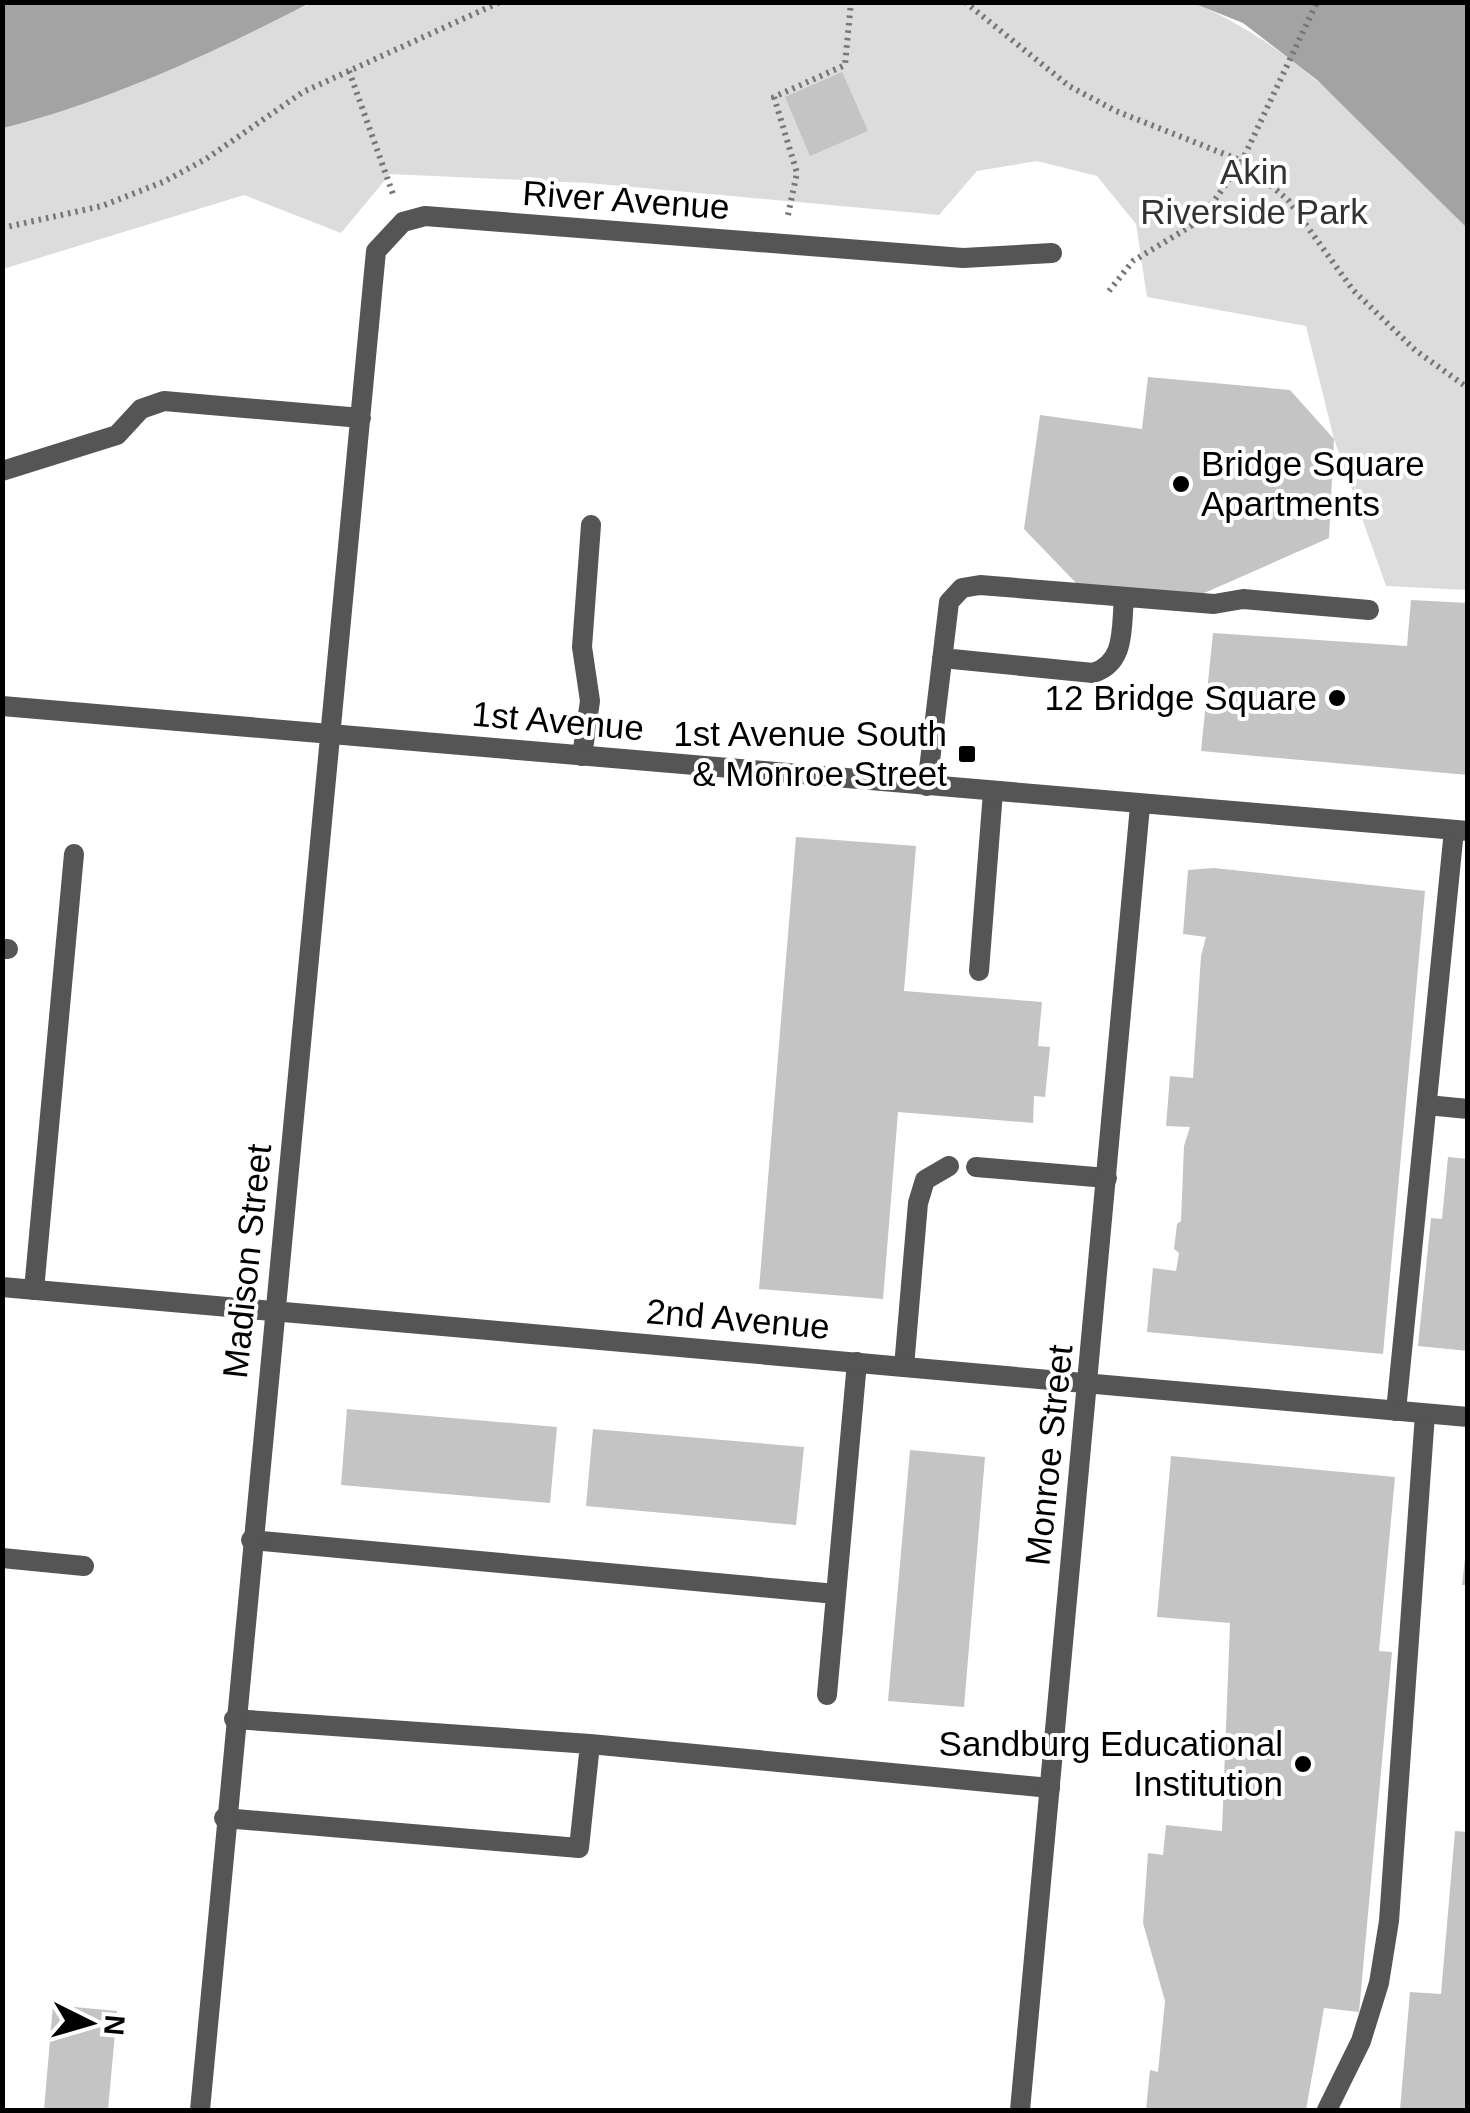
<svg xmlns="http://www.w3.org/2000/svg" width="1470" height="2113" font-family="Arial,sans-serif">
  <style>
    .green { fill: #dcdcdc }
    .water { fill: #a3a3a3 }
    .building { fill: #c4c4c4 }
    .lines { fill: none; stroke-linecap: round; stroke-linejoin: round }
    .path { stroke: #777; stroke-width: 6; stroke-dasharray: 2.5 5; stroke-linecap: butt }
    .service { stroke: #555; stroke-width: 20 }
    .minor { stroke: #555; stroke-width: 20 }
    .poi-dot { fill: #000; stroke: #fff; stroke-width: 4 }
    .labels { text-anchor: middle; stroke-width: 8; stroke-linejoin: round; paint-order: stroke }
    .park-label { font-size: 35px; fill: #333; stroke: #fff }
    .street-label { font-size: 35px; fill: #000; stroke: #fff }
    .poi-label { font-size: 35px; fill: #000; stroke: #fff; text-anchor: end }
  </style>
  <rect width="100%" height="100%" fill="#fff"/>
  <path class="green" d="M314,3h880c110,46 190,142 273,225v362l-81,-4 -52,-147 -28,-113 -159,-29 -11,-73 -39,-48 -60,-15 -60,10 -38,44 -351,-32 -198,-9 -49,59 -97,-38 -241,74v-149z"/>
  <path class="water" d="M3,2h307v1c-98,50 -200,98 -307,125z
    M1193,3h274v225l-150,-148 -74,-57z"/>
  <path class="building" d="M842,72l26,59 -58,25 -25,-59z
    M1148,377l142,13 44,49 -5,99 -127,56 -124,-9 -54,-56 16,-114 102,14z
    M1411,600l57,3v172l-267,-24 12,-118 194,13z
    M796,837l120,9 -12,145 138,11 -4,44 12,1 -5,50 -11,-1 -1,27 -135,-11 -15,187 -124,-10z
    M1214,868l211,23 -42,463 -236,-22 6,-64 23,3 3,-18 -5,-4 3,-25 4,-3 3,-75 6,-19 -24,-1 4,-50 23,2 8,-122 5,-19 -23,-3 5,-64z
    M1448,1157l20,2v192l-50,-5 13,-128 11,1z
    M347,1409l210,18 -7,76 -209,-18z
    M593,1429l211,18 -8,78 -210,-19z
    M910,1450l75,7 -21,250 -76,-6z
    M1171,1456l224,21 -16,174 13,1 -33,360 -35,-4 -18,102h-160l4,-40 8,2 7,-71 -22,-78 5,-70 15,2 3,-30 56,6 8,-208 -73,-6z
    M1465,1558h3v27h-6z
    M1455,1831l13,1v278h-68l10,-118 31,2z
    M53,2005l64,6 -9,99h-64z"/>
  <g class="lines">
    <path class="path" d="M965,2l104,84 47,25 126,50 46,39 65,90 62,60 53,38
      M349,71l45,126
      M788,215l9,-42 -23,-76 71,-32 6,-63
      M2,228l100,-22 61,-24 43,-23 97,-67 197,-90
      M1109,291l24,-30 58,-35 23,-25 28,-40 75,-159"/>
    <path class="service" d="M942,658l151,15c33,-10 28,-45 31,-74
      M582,756l8,-55 -8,-54 9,-122
      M927,786l22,-184 13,-14 18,-3 234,19 29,-5 126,11
      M2,949h6
      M979,971l14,-179
      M1427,1105l41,4
      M976,1167l131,11
      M34,1290l40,-436
      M904,1367l14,-164 7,-23 24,-14
      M1396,1411l58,-581
      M251,1540l585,54
      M2,1558l82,8
      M827,1695l30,-333
      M234,1719l356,25 460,44
      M224,1818l355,30 11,-104
      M1327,2110l34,-69 18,-58 10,-62 36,-507"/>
    <path class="minor" d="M2,471l115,-36 24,-26 23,-8 197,17
      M2,706l1466,125
      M2,1287l1466,130
      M200,2110l176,-1859 27,-29 22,-6 538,42 89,-5
      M1020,2110l120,-1304"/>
  </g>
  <g class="poi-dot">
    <circle cx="1181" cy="484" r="10"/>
    <circle cx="1337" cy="698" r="10"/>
    <rect x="957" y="744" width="20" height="20" rx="5"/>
    <circle cx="1303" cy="1764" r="10"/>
  </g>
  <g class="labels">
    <g class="park-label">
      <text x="1254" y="184">Akin<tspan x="1254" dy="40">Riverside Park</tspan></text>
    </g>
    <g class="street-label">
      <text transform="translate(626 200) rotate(4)" y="12">River Avenue</text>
      <text transform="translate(558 721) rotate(5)" y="12">1st Avenue</text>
      <text transform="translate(247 1261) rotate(-84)" y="12">Madison Street</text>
      <text transform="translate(738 1319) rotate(5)" y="12">2nd Avenue</text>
      <text transform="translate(1049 1455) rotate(-84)" y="12">Monroe Street</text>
    </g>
    <g class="poi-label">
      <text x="1201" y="476" text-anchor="start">Bridge Square<tspan x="1201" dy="40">Apartments</tspan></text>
      <text x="1317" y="710">12 Bridge Square</text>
      <text x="947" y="746">1st Avenue South<tspan x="947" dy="40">&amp; Monroe Street</tspan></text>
      <text x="1283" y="1756">Sandburg Educational<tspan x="1283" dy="40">Institution</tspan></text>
    </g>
  </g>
  <rect width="1470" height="2113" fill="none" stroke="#000000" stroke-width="10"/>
  <g transform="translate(90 2023) rotate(95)" stroke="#ffffff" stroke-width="8" paint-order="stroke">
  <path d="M0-8L18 38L0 25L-18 38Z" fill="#000000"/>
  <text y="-15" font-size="28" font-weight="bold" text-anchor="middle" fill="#000000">N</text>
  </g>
</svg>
